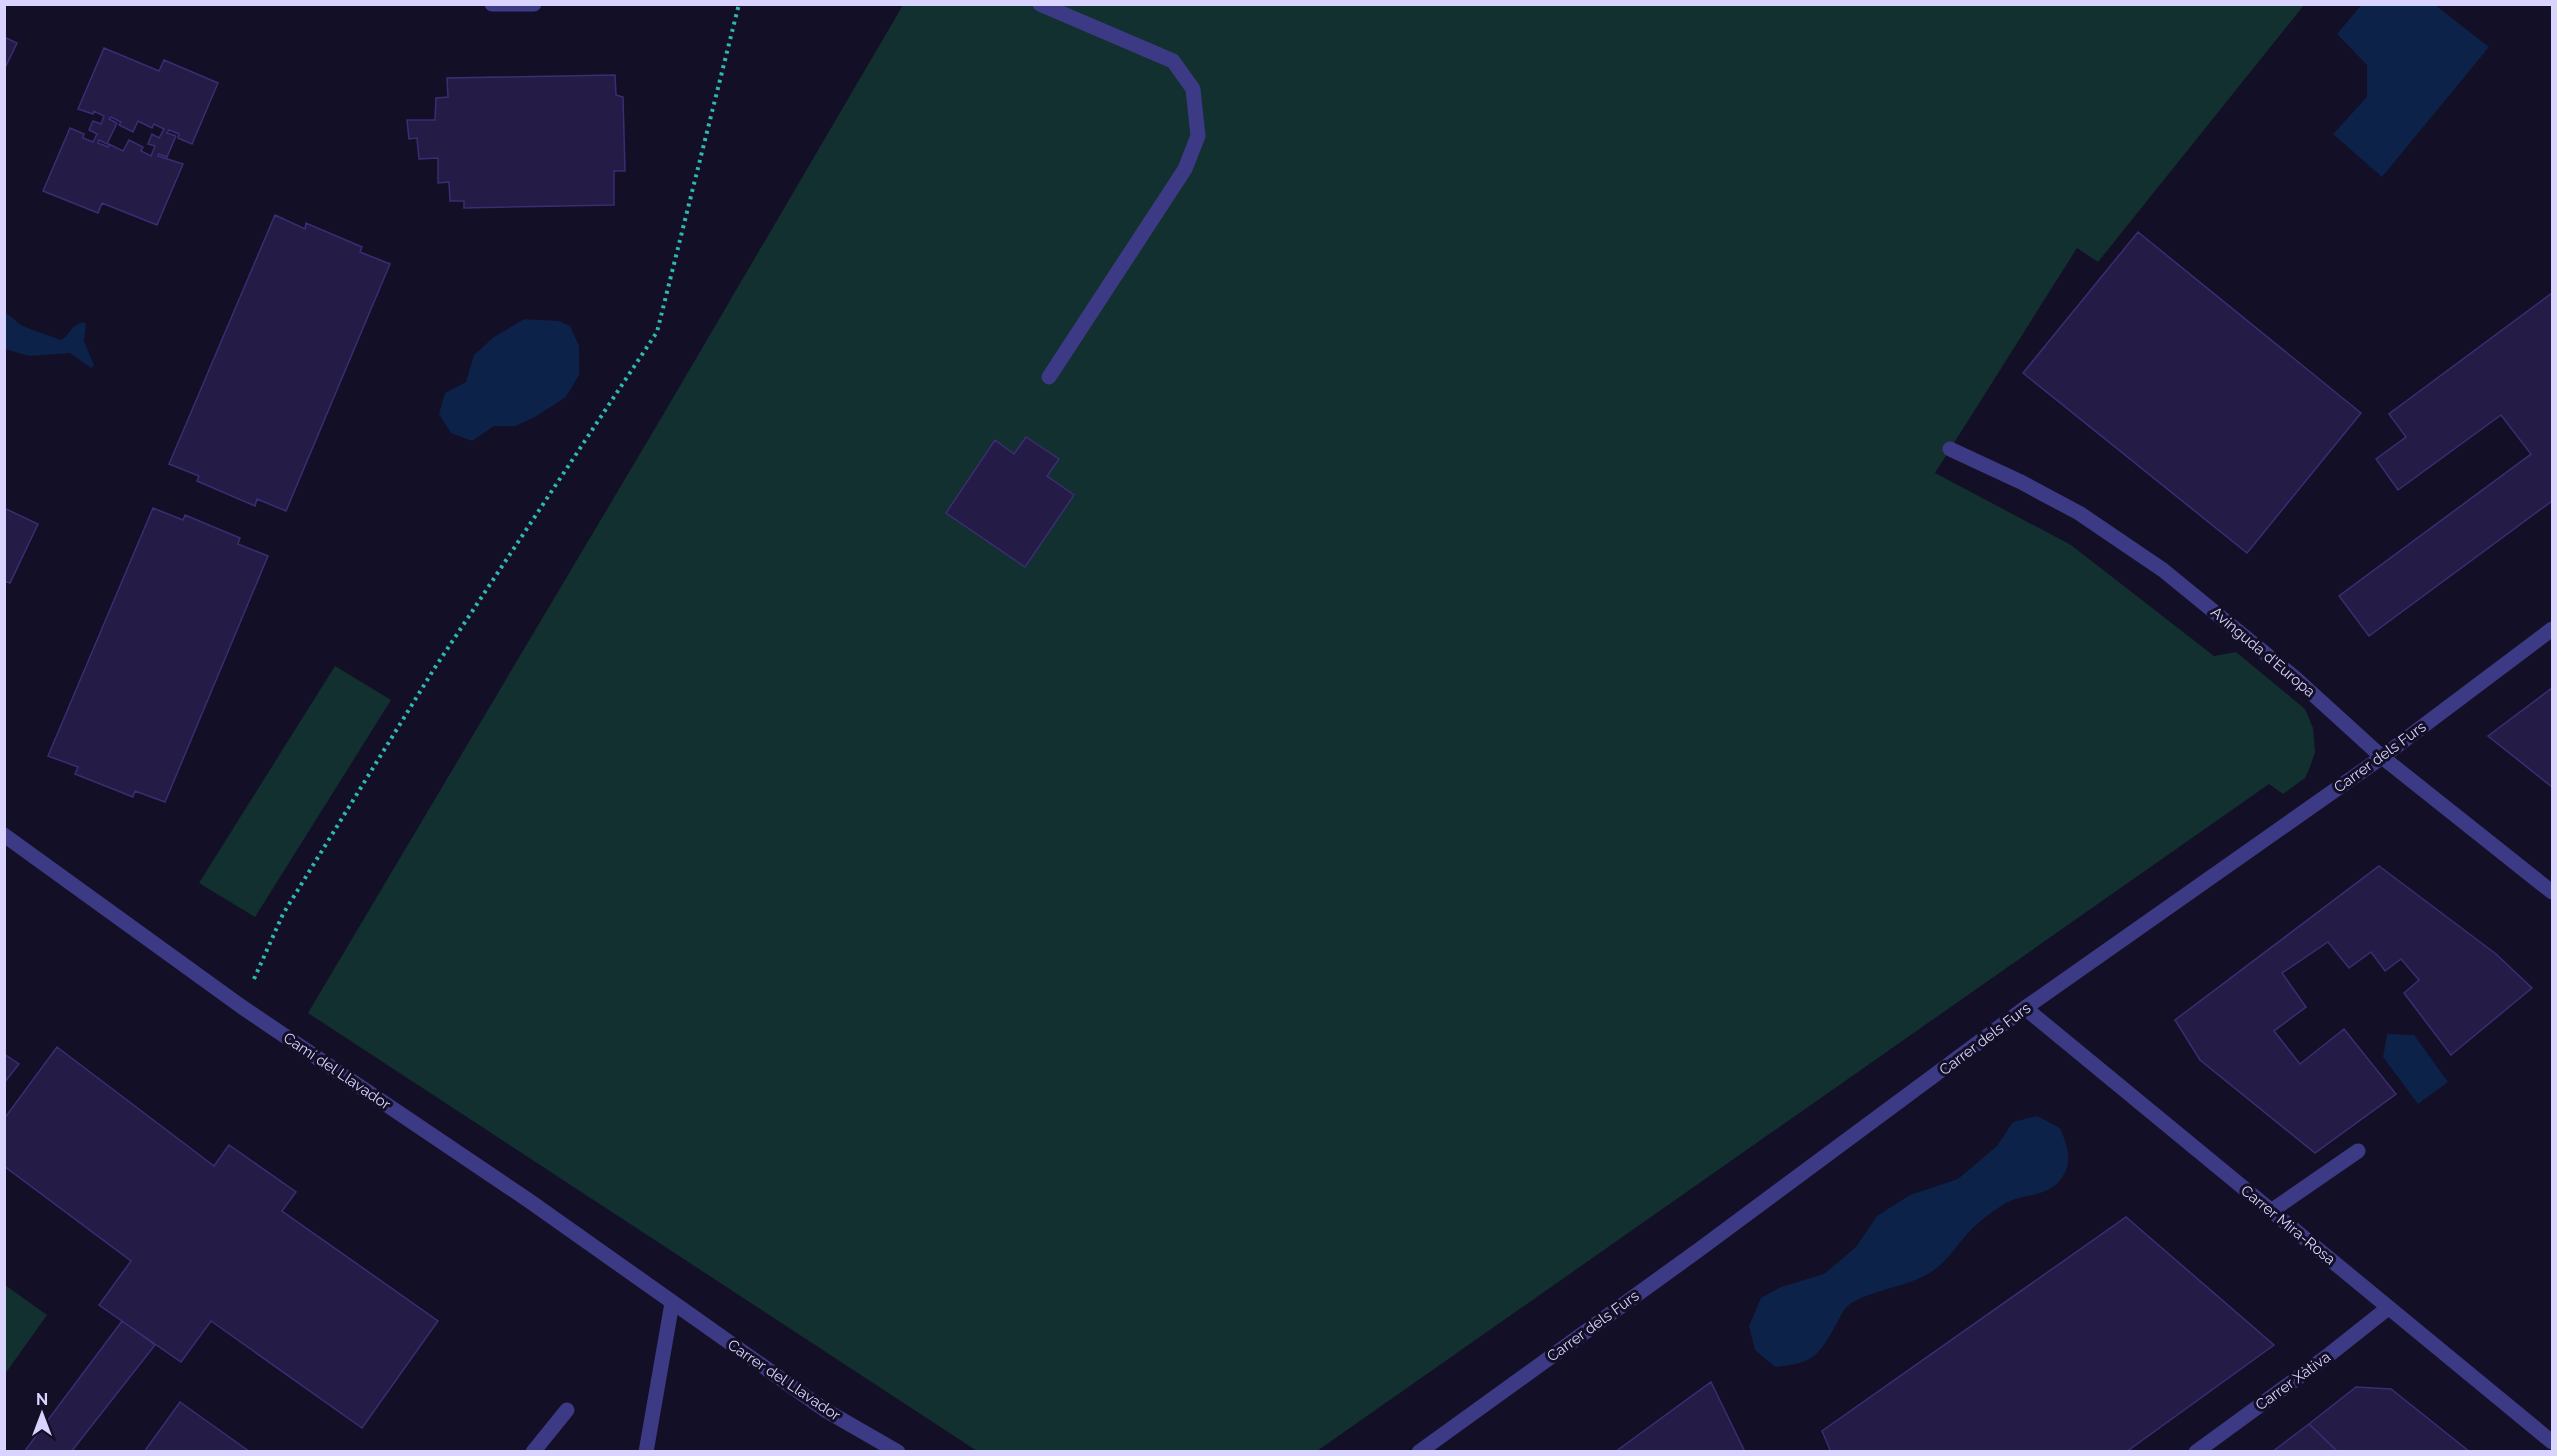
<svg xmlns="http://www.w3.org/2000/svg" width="2557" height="1456" font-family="Raleway,sans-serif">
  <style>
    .green { fill: #12302f }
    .water { fill: #0c2248 }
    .building { fill: #241b47; stroke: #3b2d73; stroke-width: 1.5; fill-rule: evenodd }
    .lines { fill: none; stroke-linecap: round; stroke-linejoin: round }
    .path { stroke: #2fb8b0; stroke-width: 4; stroke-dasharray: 3 4.5; stroke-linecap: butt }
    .service { stroke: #3d3a85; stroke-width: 15 }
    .minor { stroke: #3d3a85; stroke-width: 15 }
    .labels { text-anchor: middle; stroke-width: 6; stroke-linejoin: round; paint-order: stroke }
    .street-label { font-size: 15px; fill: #d9d4ff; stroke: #130f26 }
  </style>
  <rect width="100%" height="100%" fill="#130f26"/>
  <path class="green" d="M903,5h1401l-206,257 -21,-14 -142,225 136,72 143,111 22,-4 69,57 8,19 2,24 -5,15 -5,11 -22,16 -14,-10 -952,667h-340l-669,-438 355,-598z
    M335,666l56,34 -136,217 -56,-34z
    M5,1285l42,30 -42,59z"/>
  <path class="water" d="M2362,4l73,1 54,42 -107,130 -49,-43 34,-37v-32l-30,-31z
    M5,312l17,14 39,14c9,-4 7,-13 22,-18l3,2 -2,17 10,24 -3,3 -21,-15 -41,3 -24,-7z
    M524,319l35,2 11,5 9,20v29l-13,22 -31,20 -20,9h-21l-22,15 -21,-8 -12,-19 6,-21 21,-11 8,-27 20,-18z
    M2387,1034l27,1 34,47 -30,22 -35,-47z
    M2037,1116l23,12c7,17 13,32 3,48 -14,23 -40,16 -60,29 -13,8 -25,17 -36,29 -14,16 -21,30 -41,41 -24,13 -50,14 -73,27 -9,5 -11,12 -16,21 -19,34 -23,40 -62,44l-20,-17 -6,-24 12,-28 20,-11 43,-13 32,-27 21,-31 33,-21 48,-16 39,-33 16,-24z"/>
  <path class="building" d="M4,37l13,6 -13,27z
    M104,48l55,23 5,-11 54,23 -26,61 -14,-6 1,-4 -10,-4 -2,3 9,3 -9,21 -8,-3 -1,2 25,8 -26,61 -55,-22 -4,10 -55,-22 27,-63 14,6 -1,4 10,4 4,-8 -8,-4 4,-9 8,3 3,-8 -10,-5 -1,3 -15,-5zM111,117l10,5 -2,3 14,7 5,-11 14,7 2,-4 10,5 -5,9 -7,-4 -4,10 7,2 -4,10 -10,-5 2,-4 -14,-7 -6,11 -14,-7 -1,3 -10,-4 1,-3 8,4 10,-21 -8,-4z
    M615,75l1,20 7,2 2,74h-11v34l-150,3v-7h-14l-1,-19 -11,1v-25l-19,1 -2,-21 -8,1 -2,-19h28l1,-22 12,-1 -1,-19z
    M275,215l30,14 1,-6 56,24 -2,5 30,12 -104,247 -29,-12 -2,7 -58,-25 2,-5 -30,-12z
    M2138,232l223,181 -114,140 -224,-180z
    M2552,293v208l-183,135 -30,-40 192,-142 -30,-39 -103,75 -22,-31 30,-22 -17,-23z
    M1026,437l33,22 -12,17 27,19 -49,72 -79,-54 49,-73 19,14z
    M4,508l34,16 -28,59 -6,-2z
    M153,508l30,12 2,-5 55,23 -2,6 30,12 -103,246 -30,-11 -2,6 -58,-23 3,-7 -30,-11z
    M2552,688v99l-64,-51z
    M2379,866l117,88 36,34 -81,67 -47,-62 15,-13 -18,-21 -16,12 -14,-19 -22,16 -21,-26 -46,31 24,34 -32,24 26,33 44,-35 52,65 -81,59 -115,-93 -25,-40z
    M57,1047l157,119 15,-21 67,47 -14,19 156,110 -76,107 -151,-107 -30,41 -82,-57 32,-44 -127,-95v-47z
    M4,1054l15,10 -15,19z
    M2126,1217l148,128 -148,107h-295l-9,-21z
    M122,1321l33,24 -84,107h-47z
    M1711,1382l34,70h-130z
    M2356,1387l35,2 79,63h-132l-29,-28z
    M180,1402l70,50h-106z
    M2309,1424l29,28h-66z"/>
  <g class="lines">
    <path class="path" d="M254,979l29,-65 151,-245 223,-337 82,-328"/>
    <path class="service" d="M1040,4l133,57 20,28 5,47 -13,33 -136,208
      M2271,1211l87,-60
      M533,1452l34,-42"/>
    <path class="minor" d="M492,4h42
      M1950,449l71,33 58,31 84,57 131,107 88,80 170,135
      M4,835l238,172 286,193 297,210 73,42
      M2025,1008l527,434
      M646,1452l26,-149
      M1419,1452l281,-203 325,-241 357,-251 170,-128
      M2196,1452l134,-98 58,-46"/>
  </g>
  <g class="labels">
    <g class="street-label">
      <text transform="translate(2263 652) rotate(40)" y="5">Avinguda d'Europa</text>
      <text transform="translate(2380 757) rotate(-36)" y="5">Carrer dels Furs</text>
      <text transform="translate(1985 1039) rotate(-37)" y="5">Carrer dels Furs</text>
      <text transform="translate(337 1071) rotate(34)" y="5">Camí del Llavador</text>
      <text transform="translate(2288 1225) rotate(39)" y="5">Carrer Mira-Rosa</text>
      <text transform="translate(1593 1326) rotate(-36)" y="5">Carrer dels Furs</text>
      <text transform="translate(784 1380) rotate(34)" y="5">Carrer del Llavador</text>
      <text transform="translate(2293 1381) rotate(-36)" y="5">Carrer Xàtiva</text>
    </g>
  </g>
  <rect width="2557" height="1456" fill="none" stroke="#d9d4ff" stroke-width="12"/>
  <g transform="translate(42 1414)" stroke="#130f26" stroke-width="4.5" paint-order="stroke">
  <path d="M0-4.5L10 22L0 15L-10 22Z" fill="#d9d4ff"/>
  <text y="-9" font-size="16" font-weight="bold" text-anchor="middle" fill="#d9d4ff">N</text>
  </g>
</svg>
